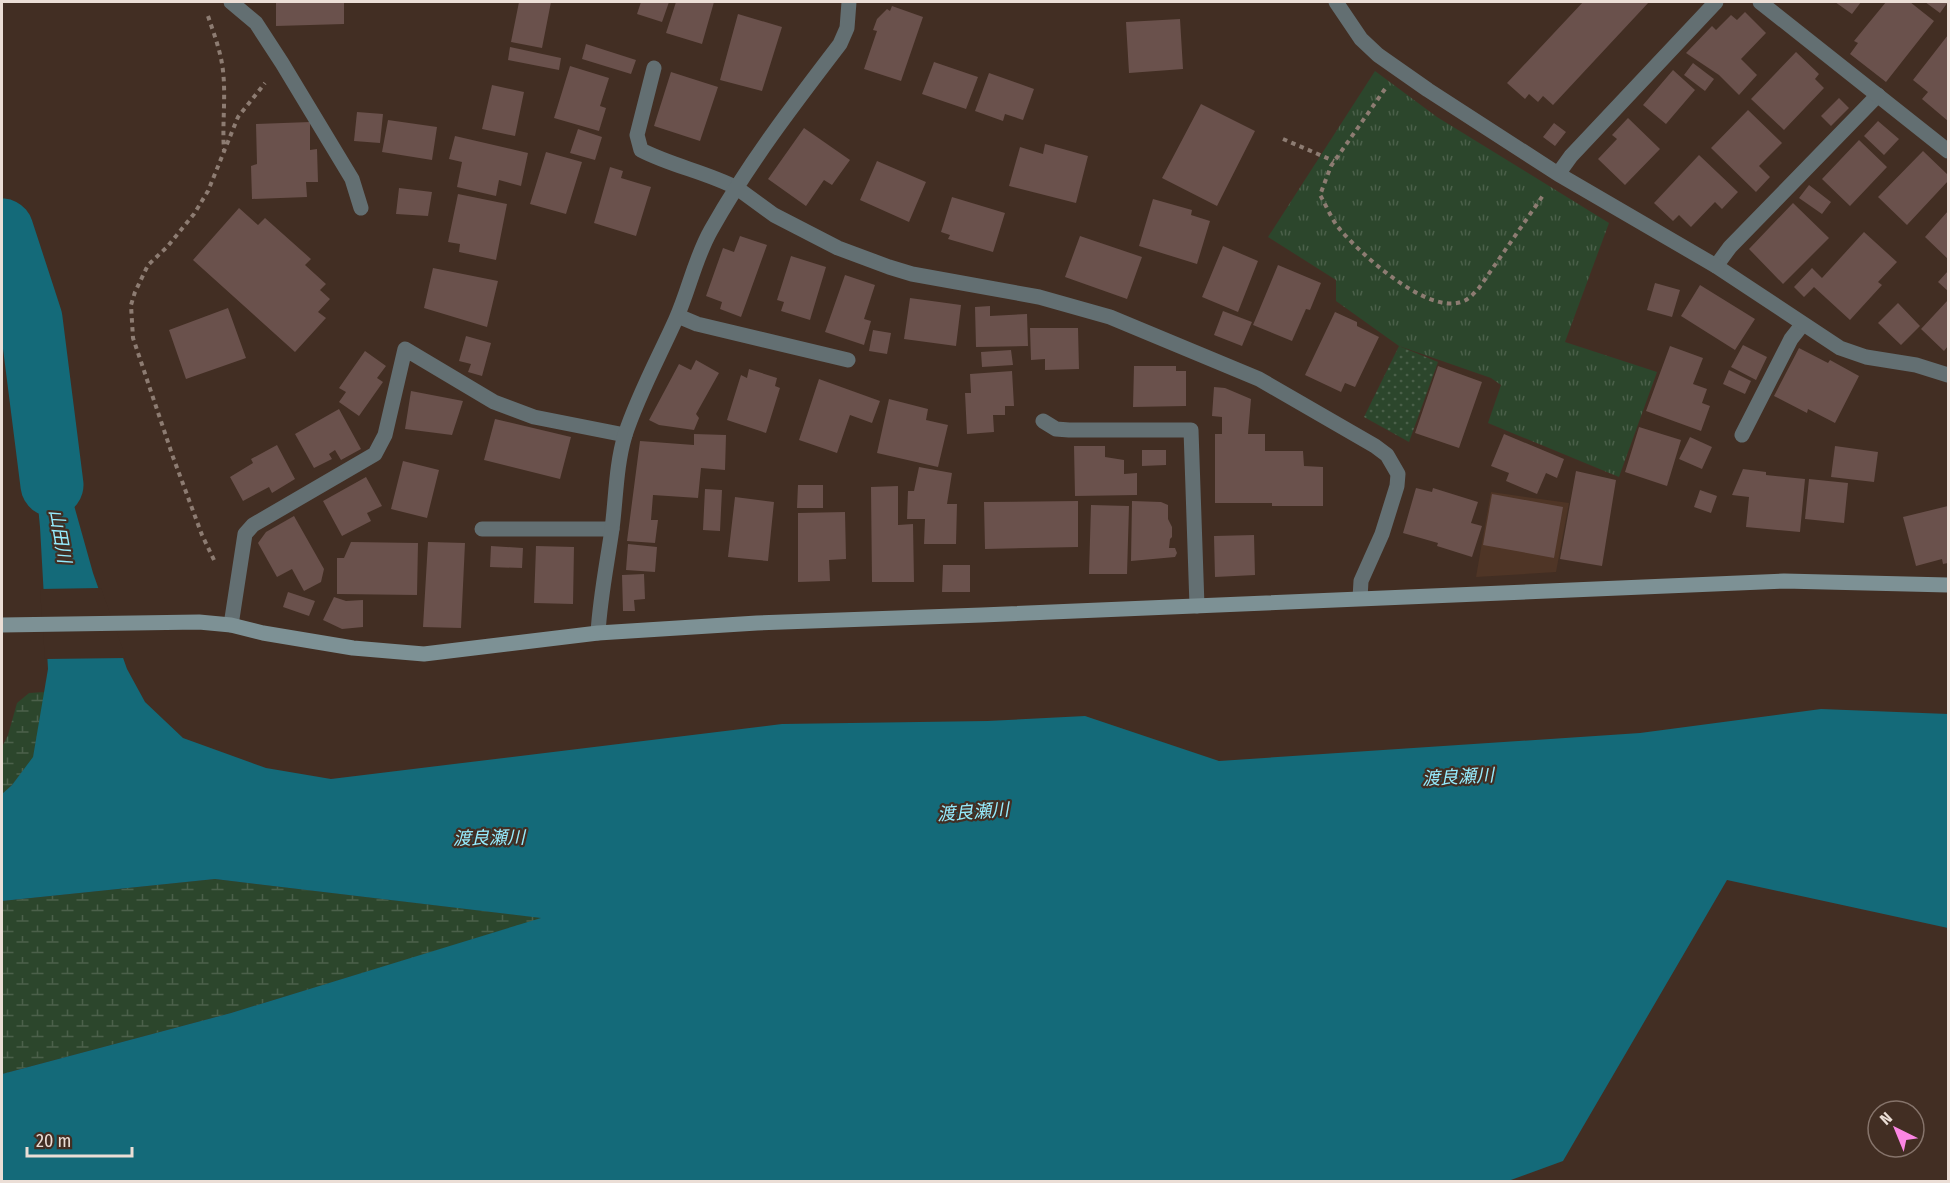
<svg xmlns="http://www.w3.org/2000/svg" width="1950" height="1183" font-family="'Fira Sans Condensed','Noto Sans JP',sans-serif">
  <style>
    .built { fill: #4f3526 }
    .grass { fill: url(#grass-tufts) }
    .wetland { fill: url(#wetland-marsh) }
    .park { fill: url(#park-dots) }
    .water { fill: #146a79 }
    .pier { fill: #422e23 }
    .lines { fill: none; stroke-linecap: round; stroke-linejoin: round }
    .river { stroke: #146a79; stroke-width: 63 }
    .building { fill: #6a514c }
    .path { stroke: #8d7c72; stroke-width: 4; stroke-dasharray: 4.5 4.5; stroke-linecap: butt }
    .lane { stroke: #636f72; stroke-width: 15 }
    .street { stroke: #636f72; stroke-width: 15 }
    .secondary { stroke: #7d9195; stroke-width: 15 }
    .labels { text-anchor: middle; stroke-width: 4.5; stroke-linejoin: round; paint-order: stroke }
    .water-label { font-size: 18px; font-style: italic; fill: #96ecfe; stroke: #422e23 }
  </style>
  <defs>
    <pattern id="grass-tufts" width="24" height="20" patternUnits="userSpaceOnUse" patternTransform="scale(1.5)"><rect width="24" height="20" fill="#2c462c"/><path d="M3 7l-1-3M5 7V3M7 7l1-3M15 17l-1-3M17 17v-4M19 17l1-3" fill="none" stroke="#4b604a"/></pattern>
    <pattern id="wetland-marsh" width="20" height="14" patternUnits="userSpaceOnUse" patternTransform="scale(1.5)"><rect width="20" height="14" fill="#2c462c"/><path d="M1 5h8M5 5V1M11 12h8M15 12V8" fill="none" stroke="#4b604a"/></pattern>
    <pattern id="park-dots" width="8" height="8" patternUnits="userSpaceOnUse" patternTransform="scale(1.5)"><rect width="8" height="8" fill="#2c462c"/><path d="M2 2h.1M6 6h.1" fill="none" stroke="#4b604a" stroke-width="1.8" stroke-linecap="round"/></pattern>
  </defs>
  <rect width="100%" height="100%" fill="#422e23"/>
  <path class="built" d="M1491,492l78,11 -13,69 -80,5z"/>
  <path class="grass" d="M1375,71l62,46 172,106 -44,119 92,30 -38,105 -131,-54 13,-38 -10,-7 -92,-32 -63,-45v-21l-68,-43z"/>
  <path class="wetland" d="M45,692l-12,66 -21,27 -10,9v-47l6,-12 9,-32 12,-10z
    M215,879l328,39 -312,95 -229,61v-173z"/>
  <path class="park" d="M1399,346l39,16 -29,80 -45,-25z"/>
  <path class="water" d="M52,398l18,93 23,82 34,96 18,33 38,36 83,30 65,11 451,-55 205,-3 98,-5 134,45 421,-28 181,-24 127,5v214l-221,-48 -164,281 -55,20 -1506,1v-108l229,-61 310,-95 -326,-39 -213,22v-107l10,-9 21,-28 15,-88 -8,-142 -12,-126z"/>
  <path class="pier" d="M101,588l25,70 -81,1 -5,-70z"/>
  <g class="lines">
    <path class="river" d="M2,230l29,89 21,166"/>
  </g>
  <path class="building" d="M276,2h68v22l-68,2z
    M519,2h32l-9,46 -31,-6z
    M641,2h28l-7,20 -25,-8z
    M676,2h38l-12,42 -36,-11z
    M1583,2h66l-96,103 -10,-9 -5,6 -9,-8 -4,5 -18,-16z
    M1835,2h26l-9,12z
    M1886,2h24l24,19 -48,61 -36,-28 8,-11 -4,-2z
    M1925,2h23l-8,11z
    M892,6l31,11 -22,64 -37,-12 13,-38 -4,-1 4,-11 10,-10 3,2z
    M1745,12l21,21 -25,26 16,16 -18,20 -20,-20 -33,-22 26,-27 4,4 15,-15 6,5z
    M738,14l44,13 -20,64 -42,-11z
    M1180,19l3,50 -54,4 -3,-51z
    M1948,35v86l-26,-22 6,-7 -15,-12z
    M586,44l50,16 -5,14 -49,-15z
    M510,47l51,11 -2,12 -51,-10z
    M1796,52l23,22 -4,5 9,9 -40,42 -33,-31z
    M934,62l44,15 -12,32 -44,-15z
    M1693,63l21,16 -9,12 -21,-16z
    M570,66l39,12 -9,28 6,2 -7,23 -45,-13z
    M1673,70l22,20 -29,34 -23,-19z
    M671,72l47,15 -18,54 -46,-15z
    M989,73l45,16 -11,31 -18,-6 -2,7 -28,-10z
    M492,85l32,7 -9,44 -33,-7z
    M1839,98l10,10 -18,18 -10,-10z
    M1201,104l54,27 -38,75 -55,-28z
    M1748,110l34,33 -23,23 11,11 -14,15 -45,-44z
    M357,112l26,2 -3,29 -26,-2z
    M1628,118l32,31 -35,36 -27,-26 19,-20 -5,-4z
    M388,120l49,7 -5,33 -50,-8z
    M1878,121l21,18 -15,16 -20,-19z
    M310,122v28l7,-1 1,33h-12l1,15 -55,2 -1,-33 6,-2 -1,-40z
    M1554,123l12,9 -11,14 -12,-9z
    M804,128l46,32 -18,25 -8,-5 -18,26 -38,-27z
    M578,129l24,8 -7,23 -25,-7z
    M455,136l73,17 -7,33 -22,-6 -3,16 -39,-9 5,-25 -13,-3z
    M1859,140l28,27 -37,39 -28,-27z
    M1045,144l43,12 -12,47 -67,-17 11,-39 23,7z
    M1923,151l25,24v6l-41,44 -29,-28z
    M546,152l36,10 -16,52 -36,-10z
    M1699,155l39,37 -16,17 -7,-7 -24,25 -12,-12 -6,6 -19,-18z
    M877,161l49,21 -17,40 -49,-22z
    M610,167l13,4 -2,7 30,9 -15,49 -42,-13z
    M1809,185l22,17 -9,12 -23,-16z
    M399,188l33,4 -4,24 -32,-2z
    M458,194l49,10 -11,56 -37,-8 1,-8 -12,-2z
    M952,197l53,16 -12,39 -45,-13 2,-4 -9,-3z
    M1153,199l39,11 -1,5 19,6 -13,43 -58,-18z
    M1793,203l36,35 -46,46 -34,-35z
    M239,208l19,17 7,-7 46,41 -6,6 21,19 -6,6 10,9 -12,13 8,6 -31,34 -102,-92z
    M1948,211v48l-23,-22z
    M1864,232l33,30 -19,20 4,3 -32,35 -36,-33 -10,10 -10,-10 18,-19 10,10z
    M740,236l27,9 -26,72 -21,-8 2,-7 -16,-6 17,-48 11,4z
    M1080,236l62,21 -15,42 -62,-22z
    M1223,246l35,15 -20,51 -36,-15z
    M791,256l35,11 -16,53 -29,-9 3,-9 -7,-2z
    M1278,265l43,18 -11,27 -4,-1 -14,32 -39,-16z
    M433,268l65,13 -11,46 -63,-19z
    M1948,271v20l-10,-9z
    M845,275l30,10 -11,34 7,2 -7,24 -39,-13z
    M1655,283l25,7 -8,27 -25,-7z
    M1700,285l55,34 -20,31 -54,-34z
    M910,298l51,7 -5,41 -52,-7z
    M1948,300v46l-4,5 -23,-22z
    M1898,303l22,23 -19,19 -23,-22z
    M990,306v10l37,-2 1,32 -52,1 -1,-40z
    M228,308l18,50 -60,21 -17,-49z
    M1223,311l29,11 -10,24 -28,-11z
    M1335,312l22,10v4l22,11 -24,50 -10,-4 -4,9 -36,-17z
    M1030,328h48l1,41 -34,1v-11l-14,1z
    M873,330l18,3 -4,21 -18,-3z
    M466,336l25,7 -9,33 -14,-4 3,-8 -12,-3z
    M1743,345l24,12 -11,23 -25,-13z
    M1670,346l33,12 -10,26 14,5 -5,14 8,3 -9,25 -55,-20z
    M1799,348l29,15 2,-3 29,16 -24,47 -27,-14 -1,4 -33,-17z
    M1011,350l2,15 -31,2 -1,-15z
    M365,351l21,15 -9,12 6,4 -24,34 -20,-14 7,-10 -7,-4z
    M696,360l23,13 -23,41 3,4 -5,12 -35,-5 -10,-5 30,-56 12,6z
    M1134,366h42v5h10v35l-53,1z
    M1438,366l44,16 -23,66 -44,-15z
    M749,369l28,9 -2,8 5,2 -14,45 -39,-13 14,-45 6,3z
    M1729,370l22,11 -6,13 -22,-10z
    M1012,371l2,35h-9v9h-12l1,17 -27,2 -2,-41h6l-1,-19z
    M819,379l61,22 -8,22 -22,-8 -13,38 -38,-13z
    M1214,387l11,1 26,11 -3,35h17v17h38l1,15 19,1v39h-51v-3h-57v-69h7v-17l-10,-1z
    M411,391l52,10 -11,34 -47,-6z
    M889,399l39,10 -2,11 22,5 -10,42 -61,-14z
    M339,409l22,40 -20,11 -6,-10 -6,4 3,5 -18,9 -19,-34z
    M495,419l76,18 -11,42 -76,-19z
    M1639,427l42,13 -14,46 -42,-14z
    M694,434l32,1 -1,35 -24,-2 -3,30 -45,-3 -2,25h7l-3,23 -28,-2 13,-100 54,4z
    M1504,434l60,25 -7,19 -11,-5 -9,21 -31,-13 3,-8 -18,-7z
    M1690,437l22,10 -10,22 -23,-10z
    M277,445l18,34 -23,14 -3,-6 -26,14 -13,-24 23,-14 -2,-4z
    M1074,446h31v11l19,3v14l13,-1v22l-62,1z
    M1835,446l43,6 -4,30 -43,-5z
    M1142,450h24v15l-24,1z
    M403,461l36,9 -12,48 -36,-9z
    M919,467l33,6 -5,31h10l-1,40h-32l1,-25h-18l1,-28h6z
    M1743,469l23,3v3l39,4 -5,53 -54,-5 3,-30 -17,-2z
    M1576,471l40,9 -14,86 -42,-7z
    M366,477l16,29 -15,7 4,8 -29,15 -19,-35z
    M1809,479l39,4 -4,40 -39,-4z
    M798,485h25v23h-26z
    M898,486v39l15,-1 1,58h-42l-1,-95z
    M1416,488l16,4 1,-4 45,14 -7,21 11,3 -10,31 -35,-11 1,-3 -35,-10z
    M705,489l17,1 -2,41 -17,-1z
    M1700,490l17,6 -6,17 -17,-6z
    M1492,494l71,13 -9,51 -71,-13z
    M735,497l39,5 -6,59 -40,-4z
    M1078,501v46l-93,2 -1,-47z
    M1132,501l29,1 7,3v14l4,8v10l-2,2 -1,9h6l2,5 -2,4 -44,4z
    M1091,505l38,1 -2,68h-38z
    M1948,506v57l-5,1 -1,-5 -26,7 -13,-49z
    M845,512l1,47 -17,1 1,21 -32,1v-69z
    M294,516l30,53 -3,13 -17,9 -12,-22 -15,8 -19,-34 8,-11z
    M1254,535l1,40 -40,2 -1,-41z
    M351,542l67,1 -1,52 -80,-1v-36h7z
    M428,542l37,1 -4,85 -38,-1z
    M628,544l29,3 -2,25 -29,-2z
    M491,546l32,2 -1,20 -32,-1z
    M536,546l38,1 -1,57 -39,-1z
    M943,565h27v27h-28z
    M644,574l1,25 -11,1 1,11h-12l-1,-36z
    M288,592l27,9 -6,15 -26,-9z
    M334,597l12,4 17,-1v27l-21,2 -19,-9z"/>
  <g class="lines">
    <path class="path" d="M208,16c6,18 13,36 15,55 3,26 -1,53 1,80
      M1385,89l-54,77 -11,29c6,10 11,23 18,32 21,26 88,87 123,75 8,-2 13,-9 18,-14l65,-94
      M1283,139l51,22
      M214,560l-12,-25 -29,-78 -40,-119 -2,-33 4,-13 13,-27 19,-18 27,-33 14,-23 30,-74 27,-34"/>
    <path class="lane" d="M654,68l-17,67 4,15c31,16 65,22 96,38
      M1716,266l14,-19 148,-152
      M1742,435l49,-96 11,-14
      M482,529h130
      M231,625l14,-91 8,-9 122,-71 10,-19 20,-86 89,53 40,15 91,18"/>
    <path class="street" d="M231,2l25,21 26,40 70,116 9,29
      M1336,2l25,37 17,16 50,35 130,84 158,92 124,82 26,9 50,8 32,10
      M1760,2l188,149
      M1558,174l13,-18 145,-154
      M737,188l37,27 64,33 51,19 23,7 127,23 71,20 149,62 116,67 12,9 11,19 -1,12 -15,48 -21,47 -1,17
      M678,316l19,8 151,36
      M1043,421l13,8 13,1h122l6,176
      M598,633c2,-35 9,-69 14,-104 4,-31 4,-64 13,-94 13,-40 34,-78 51,-116 13,-29 19,-61 35,-89 37,-66 83,-126 129,-186l7,-16 2,-26"/>
    <path class="secondary" d="M2,625l197,-3 32,3 32,8 90,15 71,6 174,-21 159,-10 225,-8 802,-34 164,4"/>
  </g>
  <g class="labels">
    <g class="water-label">
      <text transform="translate(60 536) rotate(80)" y="6">山田川</text>
      <text transform="translate(1458 777) rotate(-3)" y="6">渡良瀬川</text>
      <text transform="translate(973 812) rotate(-4)" y="6">渡良瀬川</text>
      <text transform="translate(489 838) rotate(-1)" y="6">渡良瀬川</text>
    </g>
  </g>
  <rect width="1950" height="1183" fill="none" stroke="#ebded6" stroke-width="6"/>
  <g transform="translate(1896 1129) rotate(317)"><circle r="28" fill="#422e23" stroke="#86746b" stroke-width="1.5"/>
  <path d="M0-4.5L10 22L0 15L-10 22Z" fill="#fc86e4"/>
  <text y="-9" font-size="16" font-weight="bold" text-anchor="middle" fill="#ebded6">N</text>
  </g>
  <path d="M27 1147v9h105v-9" fill="none" stroke="#ebded6" stroke-width="3"/>
  <text x="36" y="1147" font-size="18" fill="#ebded6" stroke="#422e23" stroke-width="4.5" paint-order="stroke">20 m</text>
</svg>
